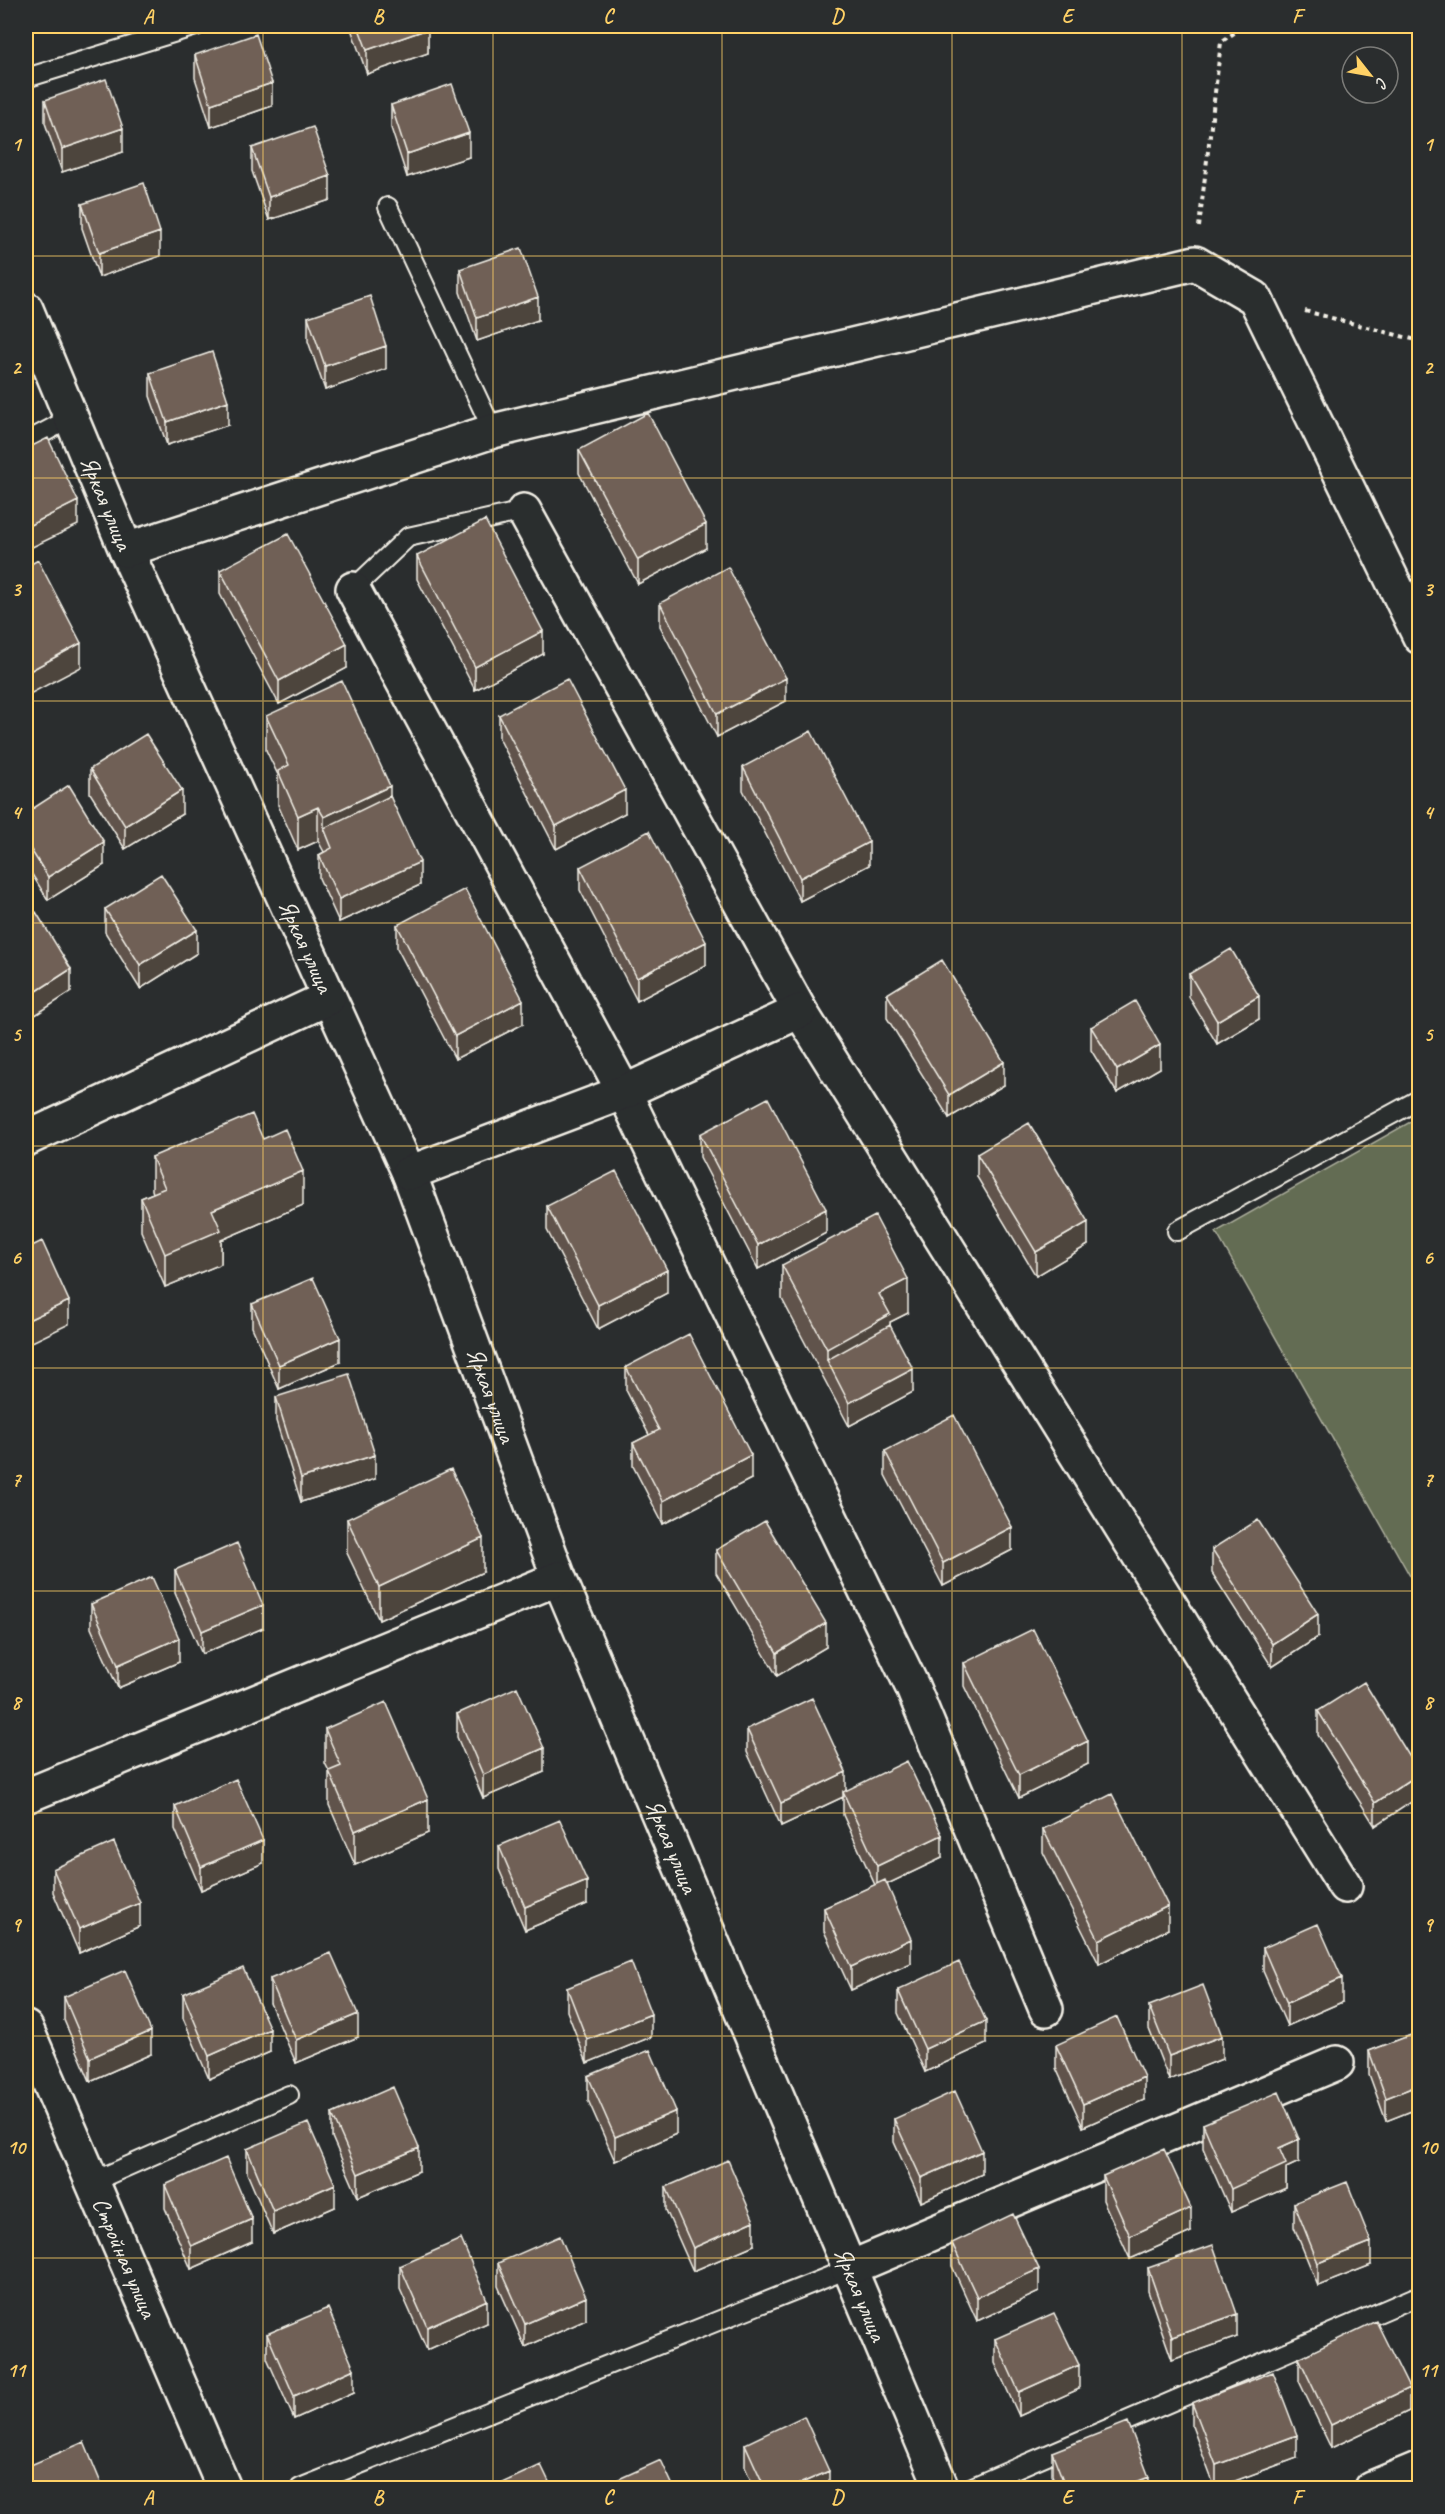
<svg xmlns="http://www.w3.org/2000/svg" width="1445" height="2514" font-family="Caveat,sans-serif">
  <style>
    .green { fill: #636c52; stroke: #acae9d; stroke-width: 1.5 }
    .lines { fill: none; stroke-linecap: round; stroke-linejoin: round }
    .lane-casing { stroke: #f4f1e8; stroke-width: 22 }
    .street-casing { stroke: #f4f1e8; stroke-width: 38 }
    .path { stroke: #f4f1e8; stroke-width: 4; stroke-dasharray: 4.5 4.5; stroke-linecap: butt }
    .lane { stroke: #2a2d2e; stroke-width: 18 }
    .street { stroke: #2a2d2e; stroke-width: 33 }
    .wall { fill: #60534b; stroke: #f4f1e8; stroke-width: 1.5 }
    .shaded-wall { fill: #4e443d; stroke: #f4f1e8; stroke-width: 1.5 }
    .building { fill: #706157; stroke: #f4f1e8; stroke-width: 1.5 }
    .grid { fill: none; stroke: #ffd166; stroke-width: 1.5; stroke-opacity: 0.55 }
    .labels { text-anchor: middle; stroke-width: 5; stroke-linejoin: round; paint-order: stroke }
    .street-label { font-size: 24px; fill: #f4f1e8; stroke: #2a2d2e }
    .neatline { fill: none; stroke: #ffd166; stroke-width: 2 }
    .grid-label { font-size: 20px; text-anchor: middle; font-weight: bold; fill: #ffd166 }
  </style>
  <rect width="100%" height="100%" fill="#2a2d2e"/>
  <filter id="ink" filterUnits="userSpaceOnUse"><feTurbulence type="fractalNoise" baseFrequency=".0167" numOctaves="2"/><feDisplacementMap in="SourceGraphic" scale="12" xChannelSelector="R" yChannelSelector="G"/><feConvolveMatrix kernelMatrix="1 2 1 2 8 2 1 2 1" color-interpolation-filters="sRGB"/></filter>
  <g filter="url(#ink)">
    <path class="green" d="M1419,1117v475l-203,-360z"/>
    <g class="lines">
      <defs>
        <path id="lane" d="M26,78l170,-52
          M388,207l105,224
          M26,442l45,-24
          M353,589l55,-52 116,-26
          M1177,1231l243,-132
          M92,2182l197,-87
          M300,2488l548,-219
          M970,2488l450,-193"/>
        <g id="street">
          <path id="s1" d="M26,309l100,241 283,623 150,405 383,910"/>
          <path d="M524,511l276,500 545,875"/>
          <path d="M126,550l367,-119 702,-168 60,35 165,339"/>
          <path d="M353,589l271,503 288,594 134,323"/>
          <path d="M26,1139l302,-141"/>
          <path d="M409,1173l215,-81 176,-81"/>
          <path d="M26,1796l533,-218"/>
          <path id="s2" d="M26,2028l198,460"/>
          <path d="M848,2269l489,-206"/>
          <path d="M1372,2488l48,-20"/>
        </g>
      </defs>
      <use href="#lane" class="lane-casing"/>
      <use href="#street" class="street-casing"/>
      <path class="path" d="M1199,227l22,-185 23,-16
        M1305,311l115,30"/>
      <use href="#lane" class="lane"/>
      <use href="#street" class="street"/>
    </g>
    <path class="wall" d="M350,26h77l1,27 -61,21z
      M195,55l77,51 -61,21 -16,-49z
      M45,100l78,52 -61,20 -17,-49z
      M391,105l78,52 -62,20 -16,-49z
      M252,148l78,52 -61,20 -17,-49z
      M82,204l78,52 -61,21 -17,-49z
      M460,269l78,51 -61,21 -17,-49z
      M308,317l78,52 -61,21 -17,-49z
      M150,373l78,52 -61,20 -17,-49z
      M579,450l127,98 -68,36 -59,-111z
      M417,556l126,98 -68,36 -58,-111z
      M220,570l127,98 -68,36 -59,-110z
      M660,603l126,98 -69,36 -57,-111z
      M499,715l126,98 -69,36 -57,-111z
      M266,716l124,80 30,89 -81,37 -20,-44v-23l5,-3 -6,-11 -20,9 -20,-45v-30l-12,-25z
      M743,767l126,98 -69,36 -57,-111z
      M90,769l92,45 -57,35 -35,-56z
      M26,813l78,52 -56,35 -22,-35z
      M580,867l126,98 -69,36 -57,-111z
      M105,909l92,44 -57,36 -35,-57z
      M397,925l126,99 -68,35 -58,-111z
      M1189,974l70,45 -42,25 -28,-47z
      M887,994l117,91 -55,33 -62,-100z
      M1091,1027l69,41 -43,25 -26,-43z
      M700,1134l126,99 -68,36 -58,-112z
      M263,1139l40,66 -82,35v24l-56,23 -24,-56v-33l12,-5 -1,-3v-33z
      M977,1154l111,91 -52,31 -59,-99z
      M547,1206l120,87 -69,36 -51,-99z
      M782,1265l126,48 -18,9v3l23,67 -64,34 -67,-127z
      M252,1304l88,58 -61,27 -27,-62z
      M626,1367l125,112 -88,45 -30,-58v-23l16,-8 -23,-45z
      M276,1397l99,82 -74,23 -25,-81z
      M885,1451l127,99 -69,36 -58,-111z
      M347,1519l136,53 -104,48 -32,-67z
      M1212,1549l106,88 -46,30 -60,-94z
      M716,1550l110,97 -49,29 -61,-103z
      M175,1570l88,58 -61,26 -27,-61z
      M91,1604l88,58 -61,26 -27,-60z
      M964,1663l124,101 -69,34 -55,-112z
      M1318,1711l101,61 -44,54 -57,-91z
      M457,1714l87,58 -61,26 -26,-61z
      M325,1729l103,104 -73,32 -26,-60v-34l-4,-8z
      M747,1729l99,61 96,68 -55,26 24,79 -60,27 -27,-59v-23l51,-23 -32,-70v-18l-62,29 -34,-74z
      M175,1806l88,57 -62,27 -26,-61z
      M1043,1829l125,100 -69,35 -56,-112z
      M499,1846l88,58 -62,26 -26,-61z
      M53,1869l87,57 -61,27 -26,-61z
      M1263,1948l79,54 -55,24 -24,-55z
      M270,1979l88,58 -62,26 -26,-60z
      M567,1988l84,49 -64,26 -20,-52z
      M898,1990l88,54 -61,28 -27,-59z
      M183,1994l87,58 -61,27 -26,-61z
      M64,1997l87,57 -61,27 -26,-61z
      M1149,2006l73,53 -53,21 -20,-51z
      M1419,2032v76l-33,13 -17,-47v-23z
      M1056,2045l88,55 -61,27 -27,-59z
      M588,2076l88,58 -61,27 -27,-61z
      M332,2114l87,57 -61,26 -26,-60z
      M894,2119l88,55 -61,28 -27,-60z
      M1203,2124l96,38 -13,6v20l-55,24 -28,-64z
      M247,2149l88,58 -62,27 -26,-61z
      M1103,2176l88,56 -61,27 -27,-59z
      M165,2185l87,57 -61,27 -26,-61z
      M666,2187l88,58 -61,26 -27,-61z
      M1294,2203l77,62 -53,21 -24,-59z
      M952,2243l87,49 -62,29 -25,-55z
      M498,2263l88,57 -61,27 -27,-61z
      M400,2266l87,57 -60,27 -27,-61z
      M1148,2268l89,69 -65,23 -24,-69z
      M267,2334l87,58 -60,27 -27,-61z
      M995,2339l84,50 -60,27 -24,-53z
      M1299,2358l110,53 -78,37 -32,-67z
      M1192,2403l105,55 -82,30 -23,-62z
      M745,2444l84,44h-75l-9,-21z
      M1052,2452l97,36h-92l-5,-13z"/>
    <path class="shaded-wall" d="M428,29v24l-61,21v-24z
      M272,83v23l-61,21v-23z
      M123,128v24l-61,20v-23z
      M469,133v24l-62,20v-23z
      M330,176v24l-61,20v-23z
      M160,232v24l-61,21v-24z
      M538,297v23l-61,21v-23z
      M386,346v23l-61,21v-24z
      M228,401v24l-61,20v-23z
      M78,501v24l-52,25v-23z
      M706,524v24l-68,36v-24z
      M543,631v23l-68,36v-23z
      M81,643v24l-55,29v-23z
      M347,644v24l-68,36v-23z
      M786,678v23l-69,36v-23z
      M390,786v34l-66,8v-11z
      M182,790v24l-57,35v-23z
      M625,790v23l-69,36v-23z
      M318,807v34l-20,9v-34z
      M104,842v23l-56,35v-23z
      M869,842v23l-69,36v-23z
      M420,862v23l-81,37v-23z
      M197,930v23l-57,36v-24z
      M706,942v23l-69,36v-23z
      M71,969v23l-45,29v-23z
      M1259,996v23l-42,25v-23z
      M523,1000v24l-68,35v-23z
      M1160,1045v23l-43,25v-23z
      M1004,1062v23l-55,33v-23z
      M303,1171v34l-82,35v24l-56,23v-33l47,-44z
      M826,1209v24l-68,36v-24z
      M1088,1222v23l-52,31v-24z
      M667,1270v23l-69,36v-24z
      M908,1279v34l-18,9v26l-63,12v-11l52,-55z
      M69,1301v23l-43,21v-24z
      M340,1338v24l-61,27v-24z
      M913,1369v23l-64,34v-23z
      M375,1455v24l-74,23v-24z
      M751,1455v24l-88,45v-23z
      M1012,1527v23l-69,36v-23z
      M483,1538v34l-104,48v-33z
      M263,1605v23l-61,26v-23z
      M1318,1614v23l-46,30v-23z
      M826,1623v24l-49,29v-23z
      M179,1638v24l-61,26v-23z
      M28,1679v23l-2,1v-23z
      M1088,1741v23l-69,34v-23z
      M544,1748v24l-61,26v-23z
      M846,1772v24l-3,-4v5l-62,29v-23z
      M1419,1774v23l-44,29v-23z
      M428,1799v34l-73,32v-34z
      M942,1835v23l-65,31v-23z
      M263,1840v23l-62,27v-23z
      M587,1881v23l-62,26v-23z
      M140,1903v23l-61,27v-24z
      M1168,1906v23l-69,35v-24z
      M911,1939v24l-60,27v-23z
      M1342,1978v24l-55,24v-23z
      M358,2014v23l-62,26v-23z
      M651,2014v23l-64,26v-23z
      M986,2021v23l-61,28v-23z
      M270,2029v23l-61,27v-23z
      M151,2031v23l-61,27v-23z
      M1222,2036v23l-53,21v-24z
      M1144,2077v23l-61,27v-23z
      M1419,2085v23l-33,13v-23z
      M676,2111v23l-61,27v-24z
      M1299,2139v23l-13,6v20l-55,24v-23l48,-41z
      M419,2148v23l-61,26v-23z
      M982,2151v23l-61,28v-24z
      M335,2184v23l-62,27v-23z
      M1191,2208v24l-61,27v-23z
      M252,2219v23l-61,27v-23z
      M754,2221v24l-61,26v-23z
      M1371,2242v23l-53,21v-23z
      M1039,2269v23l-62,29v-24z
      M586,2297v23l-61,27v-23z
      M487,2300v23l-60,27v-23z
      M1237,2314v23l-65,23v-23z
      M1079,2365v24l-60,27v-24z
      M354,2369v23l-60,27v-23z
      M1409,2388v23l-78,37v-23z
      M1297,2435v23l-81,30v-23z
      M829,2471v17h-39z
      M1149,2477v11h-29z"/>
    <path class="building" d="M358,26h69l1,3 -61,21z
      M256,34l16,49 -61,21 -16,-49z
      M106,79l17,49 -61,21 -17,-49z
      M452,84l17,49 -62,21 -16,-49z
      M313,127l17,49 -61,21 -17,-49z
      M144,183l16,49 -61,21 -17,-49z
      M521,248l17,49 -61,21 -17,-49z
      M370,296l16,50 -61,20 -17,-49z
      M212,352l16,49 -61,21 -17,-49z
      M648,413l58,111 -68,36 -59,-110z
      M48,438l30,63 -52,26v-78z
      M485,520l58,111 -68,36 -58,-111z
      M288,534l59,110 -68,37 -59,-111z
      M38,560l43,83 -55,30v-106z
      M728,567l58,111 -69,36 -57,-111z
      M567,679l58,111 -69,36 -57,-111z
      M342,681l48,105 -66,31 -6,-10 -20,9 -20,-45 11,-6 -23,-49z
      M811,731l58,111 -69,36 -57,-111z
      M146,734l36,56 -57,36 -35,-57z
      M69,785l35,57 -56,35 -22,-35v-29z
      M390,796l30,66 -81,37 -20,-44 13,-7 -8,-20z
      M649,831l57,111 -69,36 -57,-111z
      M161,874l36,56 -57,35 -35,-56z
      M465,889l58,111 -68,36 -58,-111z
      M36,912l35,57 -45,29v-80z
      M1231,949l28,47 -42,25 -28,-47z
      M942,960l62,102 -55,33 -62,-101z
      M1135,1001l25,44 -43,25 -26,-43z
      M768,1098l58,111 -68,36 -58,-111z
      M252,1114l11,25 22,-10 18,42 -91,39 9,20 -56,24 -24,-56 24,-10 -13,-31z
      M1029,1123l59,99 -52,30 -59,-98z
      M616,1171l51,99 -69,35 -51,-99z
      M875,1216l33,63 -29,15 11,20 -63,35 -45,-84z
      M42,1241l27,60 -43,20v-72z
      M313,1278l27,60 -61,27 -27,-61z
      M890,1325l23,44 -64,34 -22,-43z
      M689,1334l62,121 -88,46 -30,-58 26,-13 -33,-63z
      M349,1374l26,81 -74,23 -25,-81z
      M954,1415l58,112 -69,36 -58,-112z
      M451,1469l32,69 -104,49 -32,-68z
      M1258,1520l60,94 -46,30 -60,-95z
      M765,1521l61,102 -49,30 -61,-103z
      M237,1543l26,62 -61,26 -27,-61z
      M152,1577l27,61 -61,27 -27,-61z
      M1033,1629l55,112 -69,34 -55,-112z
      M1364,1682l55,90v2l-44,29 -57,-92z
      M517,1687l27,61 -61,27 -26,-61z
      M812,1698l34,74 -65,31 -34,-74z
      M386,1702l42,97 -73,32 -26,-60 12,-5 -16,-37z
      M907,1761l35,74 -65,31 -34,-74z
      M236,1779l27,61 -62,27 -26,-61z
      M1112,1794l56,112 -69,34 -56,-111z
      M560,1820l27,61 -62,26 -26,-61z
      M114,1842l26,61 -61,26 -26,-60z
      M885,1880l26,59 -60,28 -27,-59z
      M1318,1924l24,54 -55,25 -24,-55z
      M331,1953l27,61 -62,26 -26,-61z
      M631,1962l20,52 -64,26 -20,-52z
      M959,1962l27,59 -61,28 -27,-59z
      M243,1968l27,61 -61,27 -26,-62z
      M125,1970l26,61 -61,27 -26,-61z
      M1203,1985l19,51 -53,20 -20,-50z
      M1117,2017l27,60 -61,27 -27,-59z
      M1419,2032v53l-33,13 -17,-47z
      M650,2050l26,61 -61,26 -27,-61z
      M393,2087l26,61 -61,26 -26,-60z
      M955,2091l27,60 -61,27 -27,-59z
      M1279,2092l20,47 -20,9 7,16 -55,25 -28,-65z
      M308,2123l27,61 -62,27 -26,-62z
      M1164,2149l27,59 -61,28 -27,-60z
      M226,2158l26,61 -61,27 -26,-61z
      M728,2160l26,61 -61,27 -27,-61z
      M1347,2182l24,60 -53,21 -24,-60z
      M1013,2214l26,55 -62,28 -25,-54z
      M560,2236l26,61 -61,27 -27,-61z
      M461,2239l26,61 -60,27 -27,-61z
      M1213,2245l24,69 -65,23 -24,-69z
      M328,2308l26,61 -60,27 -27,-62z
      M1054,2313l25,52 -60,27 -24,-53z
      M1376,2321l33,67 -78,37 -32,-67z
      M1273,2372l24,63 -81,30 -24,-62z
      M804,2416l25,55 -39,17h-25l-20,-44z
      M1128,2422l21,55 -29,11h-54l-14,-36z
      M84,2442l19,46h-77v-21z
      M661,2460l13,28h-72l-1,-1z
      M541,2465l11,23h-61z"/>
  </g>
  <path class="grid" d="M263,26v2462M493,26v2462M722,26v2462M952,26v2462M1182,26v2462M26,256h1394M26,478h1394M26,701h1394M26,923h1394M26,1146h1394M26,1368h1394M26,1591h1394M26,1813h1394M26,2036h1394M26,2258h1394"/>
  <g class="labels">
    <g class="street-label">
      <text dy="8" stroke="none"><textPath href="#s1" startOffset="210">Яркая улица</textPath></text>
      <text dy="8" stroke="none"><textPath href="#s1" startOffset="696">Яркая улица</textPath></text>
      <text dy="8" stroke="none"><textPath href="#s1" startOffset="1182">Яркая улица</textPath></text>
      <text dy="8" stroke="none"><textPath href="#s1" startOffset="1668">Яркая улица</textPath></text>
      <text dy="8" stroke="none"><textPath href="#s2" startOffset="250">Стройная улица</textPath></text>
      <text dy="8" stroke="none"><textPath href="#s1" startOffset="2154">Яркая улица</textPath></text>
    </g>
  </g>
  <rect width="1445" height="2514" fill="none" stroke="#2a2d2e" stroke-width="66"/>
  <g transform="translate(1370 75) rotate(121)"><circle r="28" fill="#2a2d2e" stroke="#7b7b78" stroke-width="1.5"/>
  <path d="M0-4.5L10 22L0 15L-10 22Z" fill="#ffd166"/>
  <text y="-9" font-size="16" font-weight="bold" text-anchor="middle" fill="#f4f1e8">С</text>
  </g>
  <rect x="33" y="33" width="1379" height="2448" class="neatline"/>
  <g class="grid-label">
    <text x="148" y="23">A</text>
    <text x="378" y="23">B</text>
    <text x="608" y="23">C</text>
    <text x="837" y="23">D</text>
    <text x="1067" y="23">E</text>
    <text x="1297" y="23">F</text>
    <text x="16" y="151">1</text>
    <text x="1428" y="151">1</text>
    <text x="16" y="374">2</text>
    <text x="1428" y="374">2</text>
    <text x="16" y="596">3</text>
    <text x="1428" y="596">3</text>
    <text x="16" y="819">4</text>
    <text x="1428" y="819">4</text>
    <text x="16" y="1041">5</text>
    <text x="1428" y="1041">5</text>
    <text x="16" y="1264">6</text>
    <text x="1428" y="1264">6</text>
    <text x="16" y="1486">7</text>
    <text x="1428" y="1486">7</text>
    <text x="16" y="1709">8</text>
    <text x="1428" y="1709">8</text>
    <text x="16" y="1931">9</text>
    <text x="1428" y="1931">9</text>
    <text x="16" y="2154">10</text>
    <text x="1428" y="2154">10</text>
    <text x="16" y="2377">11</text>
    <text x="1428" y="2377">11</text>
    <text x="148" y="2504">A</text>
    <text x="378" y="2504">B</text>
    <text x="608" y="2504">C</text>
    <text x="837" y="2504">D</text>
    <text x="1067" y="2504">E</text>
    <text x="1297" y="2504">F</text>
  </g>
</svg>
